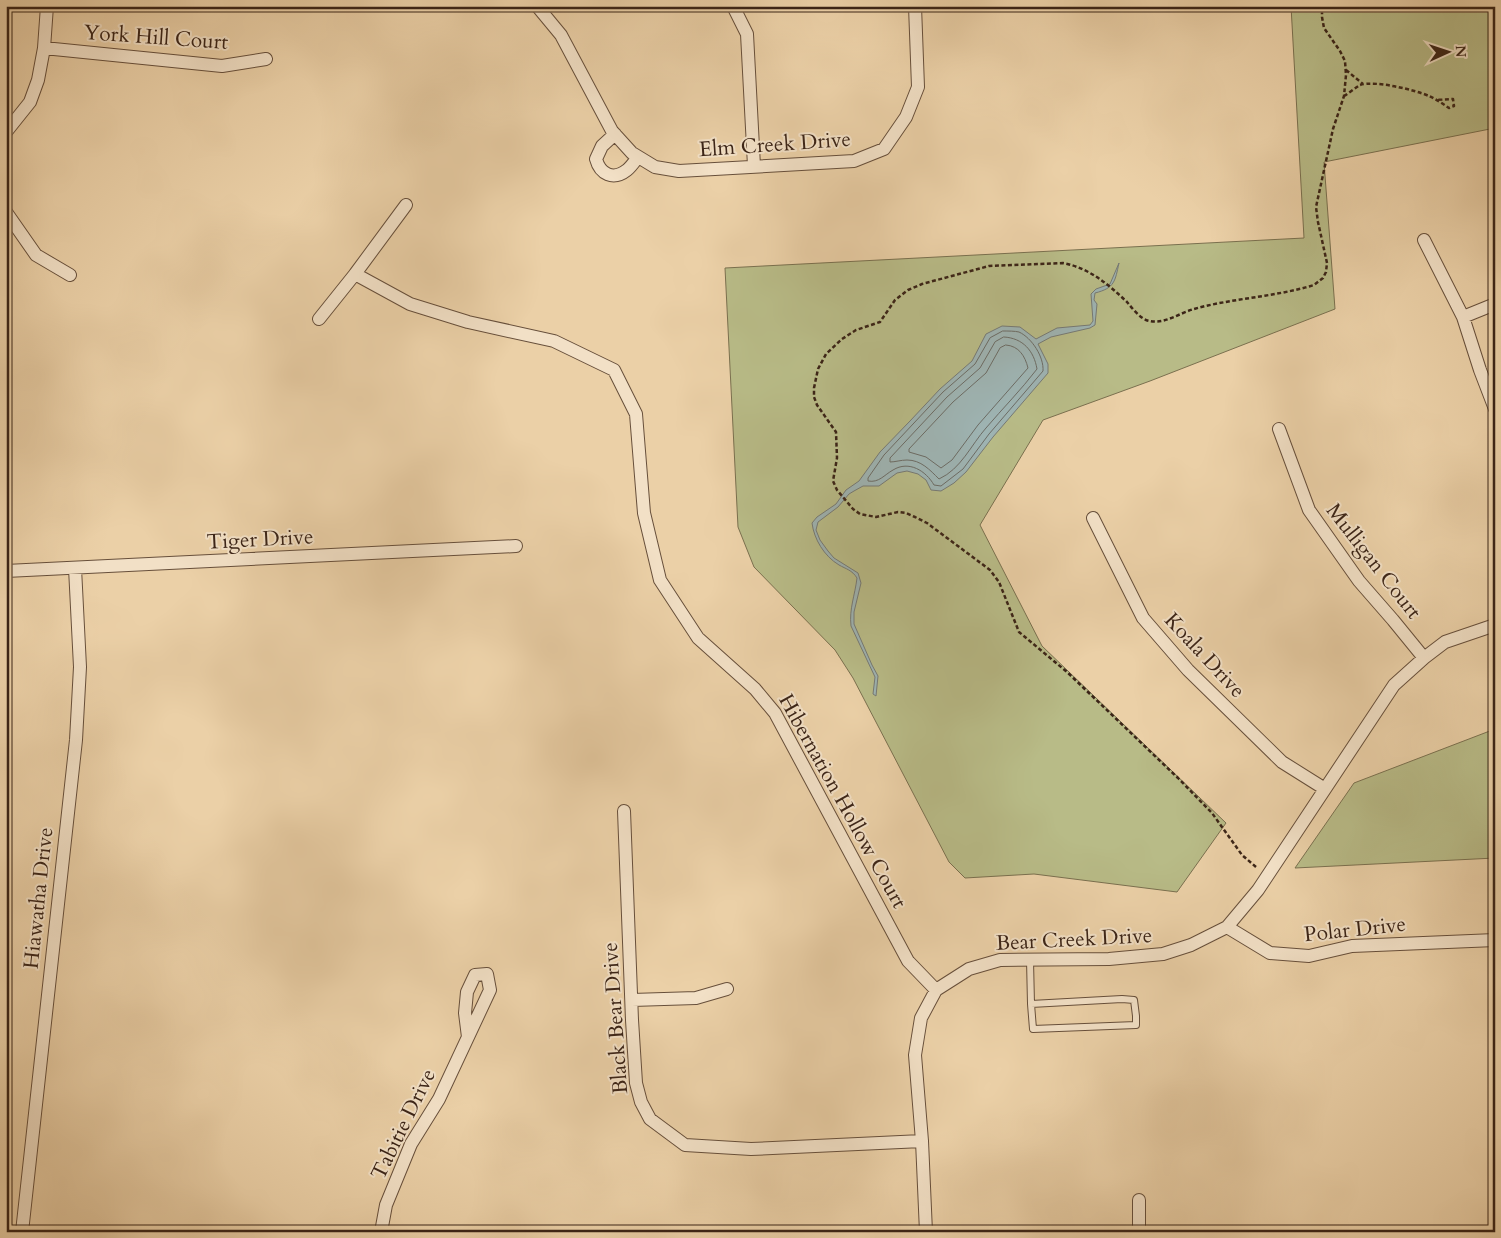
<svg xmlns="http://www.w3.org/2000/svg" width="1501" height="1238" font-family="Cardo,serif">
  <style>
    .green { fill: #b8bb87; stroke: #7a704f }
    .water { fill: #9eb4b3; stroke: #767a75 }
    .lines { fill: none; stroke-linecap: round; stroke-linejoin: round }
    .shore { stroke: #6c6c65; stroke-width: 1 }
    .lane-casing { stroke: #674f3b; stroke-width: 8 }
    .street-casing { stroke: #674f3b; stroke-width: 14 }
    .path { stroke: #3b2417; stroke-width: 2.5; stroke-dasharray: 4 2.5; stroke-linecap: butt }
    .lane { stroke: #f2e0c6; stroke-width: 6 }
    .street { stroke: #f2e0c6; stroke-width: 12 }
    .labels { text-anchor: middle; stroke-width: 4; stroke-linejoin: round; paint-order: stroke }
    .street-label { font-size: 21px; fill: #3b2417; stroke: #f2e0c6 }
  </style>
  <rect width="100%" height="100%" fill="#ebd0a7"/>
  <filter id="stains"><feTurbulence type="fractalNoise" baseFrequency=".004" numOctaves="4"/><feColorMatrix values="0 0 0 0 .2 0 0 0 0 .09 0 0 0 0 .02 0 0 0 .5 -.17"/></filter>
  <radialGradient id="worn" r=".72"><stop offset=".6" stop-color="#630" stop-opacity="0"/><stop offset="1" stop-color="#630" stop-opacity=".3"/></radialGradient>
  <path class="green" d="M1291,6h204v122l-171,34 11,147 -185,72 -107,39 -63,105 62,121 184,177 -49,69 -143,-18 -69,4 -16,-16 -96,-184 -18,-28 -81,-83 -16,-40 -13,-259 579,-30z
    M1495,729v129l-200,10 59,-85z"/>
  <path class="water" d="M1119,263c-4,18 -4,25 -24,30l-1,7 3,4 -2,21 -5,3 -39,9 -13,7 10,20v9l-55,64 -27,35 -12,11 -13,8 -10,-1 -5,-10 -8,-6 -11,-3 -10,2 -18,13h-16l-9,5 -5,3 -11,13 -20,15 -2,8 4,10 8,11 6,7 24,15 3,10 -7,29v12l18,41 6,11 -2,20 -3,-2 2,-17 -24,-51c-2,-17 4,-31 6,-48 -5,-8 -11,-9 -18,-13 -15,-9 -25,-26 -27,-42l5,-6 19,-13 10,-14 13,-9 21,-29 30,-31 30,-32 32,-28 14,-27 16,-8 18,1 16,12 21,-11 33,-3 3,-4 -2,-27 5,-5 14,-5z"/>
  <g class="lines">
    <path class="shore" d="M1003,331c5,0 12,0 16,1 13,6 25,25 24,39l-54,63 -26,35 -22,17 -7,-1c-8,-14 -25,-25 -41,-15 -9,5 -14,13 -25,11v-3l16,-23 59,-63 32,-28 15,-26z
      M1004,337c19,1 30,14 33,32 -16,21 -34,39 -51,59 -15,17 -25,41 -47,51 -9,-9 -18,-19 -32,-19 -6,0 -12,2 -17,2v-4l57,-61 33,-29 15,-26z
      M1006,345c13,1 19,11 22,23l-50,57 -26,35 -11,8 -15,-11 -17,-5v-3l44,-47 33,-29 14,-25z"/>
    <defs>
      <path id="lane" d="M1030,960l1,44 91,-5 12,1 2,16v9l-103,4 -2,-25"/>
      <path id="street" d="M537,6l24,29 51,96 20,22 23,14 24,4 175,-10 30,-12 22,-32 12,-30 -3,-81
        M733,6l14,28 7,132
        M44,48l178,18 44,-7
        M6,132l24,-30 8,-22 6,-32 3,-42
        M615,134l-13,12 -6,13c4,15 17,22 31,11 4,-3 8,-9 11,-13
        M6,212l30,43 34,20
        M1424,240l39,77 17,53 15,39
        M355,274l55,30 58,18 86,19 60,29 22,44 8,99 16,67 38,58 57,51 20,24 133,248 28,29
        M1463,317l32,-13
        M319,319l36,-45 51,-69
        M1279,429l30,81 50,71 34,39 31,38
        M1093,518l50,100 45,52 94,92 43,27
        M6,571l510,-25
        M624,811l8,209 4,63 5,19 9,17 35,26 66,4 171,-8
        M1227,927l43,26 39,3 43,-10 143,-6
        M632,1000l64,-2 31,-9
        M22,1232l54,-492 4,-73 -5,-99
        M381,1232l5,-27 25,-61 28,-45 51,-109 -3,-16 -12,1 -8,17 -2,21 3,24
        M926,1232l-4,-91 -7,-86 6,-37 15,-28 33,-21 31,-9 109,-1 54,-5 28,-9 36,-18 31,-37 136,-205 30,-27 21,-16 50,-17
        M1139,1232v-32"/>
    </defs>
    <use href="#lane" class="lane-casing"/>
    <use href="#street" class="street-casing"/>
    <path class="path" d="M1346,70l17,14
      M1344,96c5,-3 11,-8 16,-11 15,-5 55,5 69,11 7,3 14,8 20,12l5,-2 -1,-7 -17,1
      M1256,867l-14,-12 -30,-42 -34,-35 -111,-106 -48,-40 -20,-50 -9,-12 -63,-47 -12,-6 -9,-4 -8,-1 -22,5 -16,-3 -7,-5 -16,-19 -4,-9 4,-23 -1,-26 -19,-27 -3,-8v-9l4,-19 8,-15 16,-15 14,-9 24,-8 15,-22 13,-10 14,-6 67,-18 74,-3c26,5 45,21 64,39 5,6 12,15 19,18 17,6 33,-7 48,-11 39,-11 81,-12 120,-24l9,-7 3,-6 1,-9 -9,-41 -2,-15 17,-78 11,-33 2,-21 -1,-14 -5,-10 -16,-23 -2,-11v-11"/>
    <use href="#lane" class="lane"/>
    <use href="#street" class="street"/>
  </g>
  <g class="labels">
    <g class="street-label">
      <text transform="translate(156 37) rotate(4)" y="7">York Hill Court</text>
      <text transform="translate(775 144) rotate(-4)" y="7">Elm Creek Drive</text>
      <text transform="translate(260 539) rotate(-3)" y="7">Tiger Drive</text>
      <text transform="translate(1374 561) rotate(52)" y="7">Mulligan Court</text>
      <text transform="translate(1205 655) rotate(47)" y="7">Koala Drive</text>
      <text transform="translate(843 801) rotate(61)" y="7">Hibernation Hollow Court</text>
      <text transform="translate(38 898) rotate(-84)" y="7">Hiawatha Drive</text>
      <text transform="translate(1355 929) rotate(-6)" y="7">Polar Drive</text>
      <text transform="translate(1074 939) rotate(-3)" y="7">Bear Creek Drive</text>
      <text transform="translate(615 1018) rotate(-94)" y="7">Black Bear Drive</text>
      <text transform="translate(403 1124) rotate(-64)" y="7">Tabitie Drive</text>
    </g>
  </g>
  <rect width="1501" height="1238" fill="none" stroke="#ebd0a7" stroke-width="25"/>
  <rect x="8" y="8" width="1486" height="1223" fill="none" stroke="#3b2417" stroke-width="2.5"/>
  <rect x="12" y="12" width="1476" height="1213" fill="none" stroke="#3b2417"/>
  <g transform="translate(1448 52) rotate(87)" stroke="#f2e0c6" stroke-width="4" paint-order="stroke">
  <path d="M0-4L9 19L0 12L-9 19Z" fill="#3b2417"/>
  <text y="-8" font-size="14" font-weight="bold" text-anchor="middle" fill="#3b2417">N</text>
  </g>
  <rect width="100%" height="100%" filter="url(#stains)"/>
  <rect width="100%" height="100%" fill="url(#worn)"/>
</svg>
